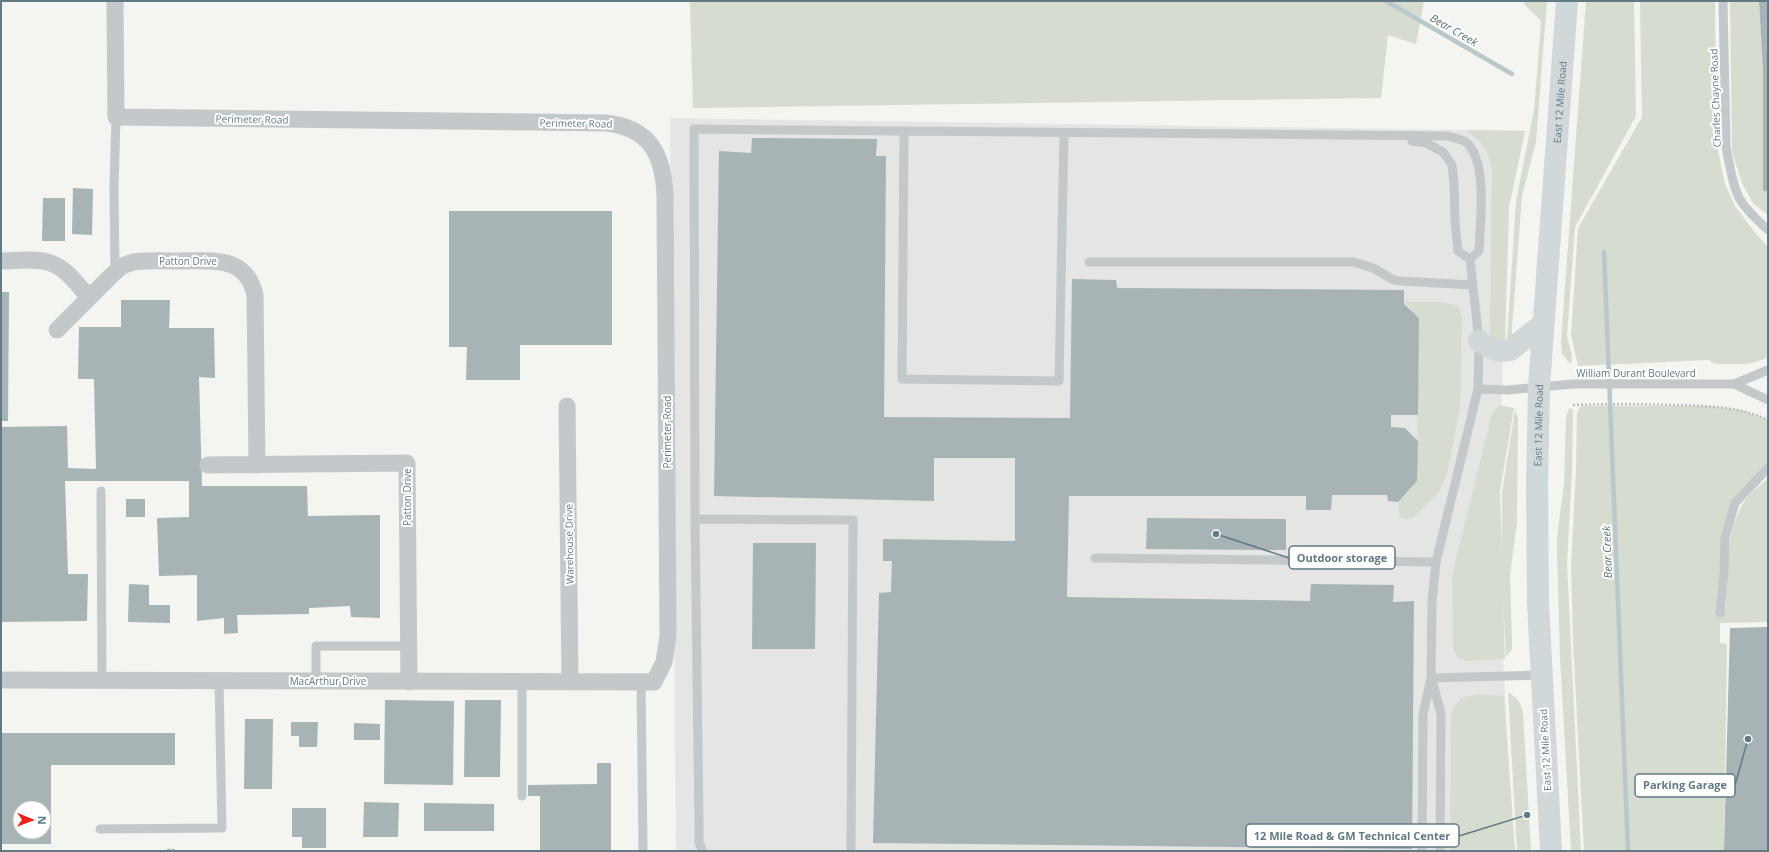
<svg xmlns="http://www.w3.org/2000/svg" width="1769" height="852" font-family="'Open Sans',sans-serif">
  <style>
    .built { fill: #e5e5e3 }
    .green { fill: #d7dcd0 }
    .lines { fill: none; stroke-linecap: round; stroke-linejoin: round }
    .stream { stroke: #b9c8ca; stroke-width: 4.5 }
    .building { fill: #a7b3b5; fill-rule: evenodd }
    .path { stroke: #babebf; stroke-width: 2.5; stroke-dasharray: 2 2; stroke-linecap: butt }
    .service { stroke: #c3c8ca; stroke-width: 9 }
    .minor { stroke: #c3c8ca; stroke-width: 17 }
    .secondary { stroke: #d0d8da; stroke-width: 22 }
    .rail-casing { stroke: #9fa8ac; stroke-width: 4.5 }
    .rail { stroke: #fff; stroke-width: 3; stroke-dasharray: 9; stroke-linecap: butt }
    .labels { text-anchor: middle; stroke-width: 4; stroke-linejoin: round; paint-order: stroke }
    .street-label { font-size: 10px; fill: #617a83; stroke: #fff }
    .water-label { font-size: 11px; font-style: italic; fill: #587679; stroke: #fff }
    .leader { fill: none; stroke: #617a83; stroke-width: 1.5 }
    .callout-dot { fill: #617a83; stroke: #fff; stroke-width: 1.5 }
    .callout { fill: #fff; stroke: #617a83; stroke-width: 1.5 }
    .callout-label { font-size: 11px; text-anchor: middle; font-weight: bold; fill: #617a83 }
  </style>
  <rect width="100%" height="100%" fill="#f4f4f0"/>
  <path class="built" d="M670,118l855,13 -16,76 -11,285 1,86 14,273h-837z"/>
  <path class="green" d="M690,1h734l-8,43 -28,-9 -7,63 -688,10z
    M1524,1h23l-11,141 -14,54 -10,132v8l-5,3 9,-138 18,-91 7,-89 -17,-17z
    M1586,1h48l2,115 -61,111 -8,109 5,20 -1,9 -9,-11 -1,-13z
    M1640,1h75l1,140 9,43 10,22 22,29 11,12v110c-14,7 -25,8 -41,7 -9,-1 -11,2 -18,-4l-131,6 -7,-31 7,-107 64,-111z
    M1730,1h29l4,70v119l5,1v24l-15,-12 -11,-20 -10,-31z
    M1465,130l60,1 -16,76 -4,137 -15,-7 2,-168c-3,-19 -11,-29 -27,-39z
    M1404,302h38l17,4 3,10 -2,92 -13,66 -6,14 -13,16 -16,14 -9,1 -3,-2 -2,-15 19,-21 2,-163z
    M1499,405l15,3 -14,83 2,62v-61l13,-82 3,8 -1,104 -7,53 2,68v6l-6,8 -3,-58 2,60 -39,2 -8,-3 -5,-8 -1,-74 40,-163z
    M1583,406h126l32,4 27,10v42l-35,38 -12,52 -4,52 1,11 8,-8c1,-35 -1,-74 18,-105 5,-9 17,-17 24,-24v144l-48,1v20l7,1 -3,207h-140l-11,-209 -2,-77 5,-94 1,-58 3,-6z
    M1569,408l4,2 -1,59 -5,95 14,287h-10l-11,-194 -3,-106v-15l7,-52 2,-66z
    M1508,693c9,3 13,10 15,19l8,139h-14z
    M1480,694l24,2 11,155h-65l1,-135 3,-9 7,-9z"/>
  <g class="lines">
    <path class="stream" d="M1386,1l126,73
      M1604,252l24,599"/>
  </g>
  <path class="building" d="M1759,1h9v190h-5v-120z
    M752,138l125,1 -1,17h10l-2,261 186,1 2,-139 44,1 1,8 287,2v14l15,14 -1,97h-27v12l14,1 13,13 -1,40 -19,21 -10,-1 -1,-6h-55l-1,15h-25v-14h-237l-2,101 243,4 1,-17 83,1 -1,17 21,-1 -2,248 -539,-6 6,-250 12,-1 1,-31h-9v-22l132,2v-83h-81v43l-220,-5 5,-345 32,2z
    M73,188l20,1 -1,46 -20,-1z
    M43,198h22v43h-23z
    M449,211h163v134h-92v35h-54l1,-33h-18z
    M1,292h8l-1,129h-7z
    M121,300h49l-1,28h45l1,50 -16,-1 3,109h105l1,30 72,-1v103l-29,-1 -1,-11 -41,2v6l-72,1 1,18 -14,1v-16l-27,3v-46l-38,1 -2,-58 32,-1v-36h-124l3,93h20l-1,47 -86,1v-195l66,-1 1,42 28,1 -2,-90h-16l1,-52h42z
    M126,499h19v18h-19z
    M1147,518l139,1v31l-140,-1z
    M753,543h63l-1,106h-63z
    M129,584l20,1v20h21v18l-42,-1z
    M1768,627v224h-44l6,-223z
    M385,700l69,1 -1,84 -69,-1z
    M465,700h36l-1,77h-36z
    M245,719h28l-1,70h-28z
    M291,722h27l-1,25h-18v-11h-8z
    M354,723l26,1v16h-26z
    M1,733h174v32h-124v79h-50zM20,808h24v24h-24z
    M597,763h14v88h-71v-55h-12v-11l69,-1z
    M364,802l35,1 -1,34h-35z
    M424,803l70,1v27h-70z
    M292,808h34v40h-24v-11h-10z"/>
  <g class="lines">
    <path class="path" d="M1573,405c34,-1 67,-1 101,0 32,1 65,1 94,15"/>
    <path class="service" d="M1723,1l3,145c3,17 6,37 13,52 7,12 19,23 29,32
      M904,131l-2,248 157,2 5,-248
      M1412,141l14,2 17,9 9,13 2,18 1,39 3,29 12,8 9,82 -1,48 -42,173 -4,39 -1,77 -8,37 -1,136
      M1089,262h265l19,6 21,12 7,1 72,4
      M115,272l-1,-84 2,-71
      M1734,384l34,16
      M1478,389l30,1 65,-6h161l34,-14
      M101,491l1,190
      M695,519l158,1 -2,331
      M1095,558l341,4
      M1720,613l4,-42 1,-33 10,-35 33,-35
      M1431,678l110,-3
      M1432,680l9,34 -1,137
      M316,681v-35h92
      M641,682l2,169
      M522,796v-114
      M100,829l122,-1 -3,-147
      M703,851l-4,-8v-16l-4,-308 -1,-390 753,7c6,2 16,3 20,7 21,20 13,80 12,108l-9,8"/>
    <path class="minor" d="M1,261c15,0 32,-3 46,1 18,4 31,23 42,36
      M57,330l56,-56 9,-8 11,-4c16,-2 32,-1 47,-1 32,0 66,-6 75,34l2,170
      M567,406l3,276
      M208,465l199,-2 2,219
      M1,680l653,2 10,-20 4,-26 -3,-441c-2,-41 -15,-67 -59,-72l-490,-6 -1,-116"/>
    <g class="secondary">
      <path d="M1479,341c11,7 18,12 31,9l33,-26"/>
      <path id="s1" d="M1551,851l-13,-248 -1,-120 2,-96 28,-386"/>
    </g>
    <defs>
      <path id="rail" d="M169,851h4"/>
    </defs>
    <use href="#rail" class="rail-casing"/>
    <use href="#rail" class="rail"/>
  </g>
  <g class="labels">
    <g class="street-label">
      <text transform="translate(1715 98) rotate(-92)" y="4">Charles Chayne Road</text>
      <text dy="4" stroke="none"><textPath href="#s1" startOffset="750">East 12 Mile Road</textPath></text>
      <text transform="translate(252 119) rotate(1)" y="4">Perimeter Road</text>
      <text transform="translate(576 123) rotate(1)" y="4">Perimeter Road</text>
      <text x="188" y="265">Patton Drive</text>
      <text x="1636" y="377">William Durant Boulevard</text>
      <text dy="4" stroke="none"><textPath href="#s1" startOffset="426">East 12 Mile Road</textPath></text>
      <text transform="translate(667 432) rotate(-90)" y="4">Perimeter Road</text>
      <text transform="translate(407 497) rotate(-90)" y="4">Patton Drive</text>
      <text transform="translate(569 544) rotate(-91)" y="4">Warehouse Drive</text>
      <text x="328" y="685">MacArthur Drive</text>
      <text transform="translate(1545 750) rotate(-93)" y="4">East 12 Mile Road</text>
    </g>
    <g class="water-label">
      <text transform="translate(1454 30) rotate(30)" y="4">Bear Creek</text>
      <text transform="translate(1607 552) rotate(-92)" y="4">Bear Creek</text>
    </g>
  </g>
  <path class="leader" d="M1216 534L1289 558M1748 739L1735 785M1527 815L1459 836"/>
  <g class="callout-dot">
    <circle cx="1216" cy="534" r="4"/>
    <circle cx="1748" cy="739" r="4"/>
    <circle cx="1527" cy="815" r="4"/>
  </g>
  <g class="callout">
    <rect x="1289" y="546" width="106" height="23" rx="4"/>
    <rect x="1635" y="774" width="100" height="23" rx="4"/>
    <rect x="1246" y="824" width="213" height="23" rx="4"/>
  </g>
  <g class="callout-label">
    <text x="1342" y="562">Outdoor storage</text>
    <text x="1685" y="789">Parking Garage</text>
    <text x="1352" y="840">12 Mile Road &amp; GM Technical Center</text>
  </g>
  <rect width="1769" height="852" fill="none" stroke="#617a83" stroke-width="4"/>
  <g transform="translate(32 820) rotate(91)"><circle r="19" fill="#ffffff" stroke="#c0cacd"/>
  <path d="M0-3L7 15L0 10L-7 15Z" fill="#ed2217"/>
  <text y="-6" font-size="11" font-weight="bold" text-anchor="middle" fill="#617a83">N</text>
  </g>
</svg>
